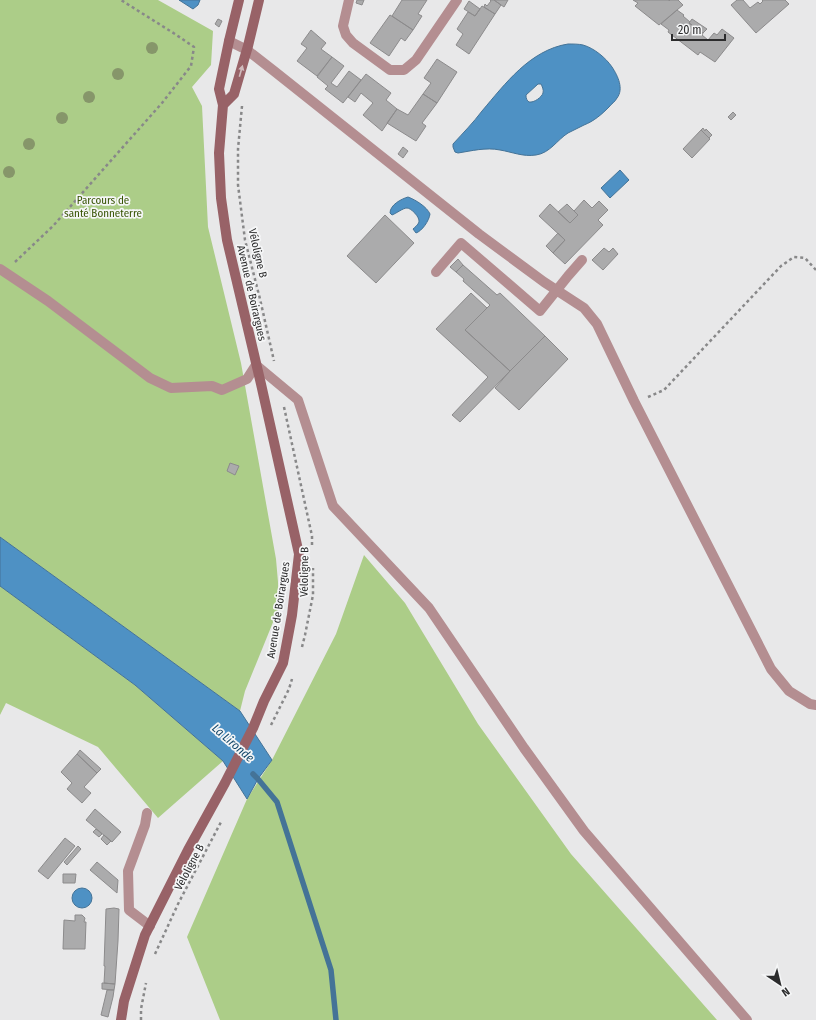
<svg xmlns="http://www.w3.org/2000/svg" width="816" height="1020" font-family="'Fira Sans Condensed',sans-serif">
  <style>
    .green { fill: #accd88 }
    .water { fill: #4e91c4; stroke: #447397; fill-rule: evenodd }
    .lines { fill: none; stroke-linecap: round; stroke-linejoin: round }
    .stream { stroke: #447397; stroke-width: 5.5 }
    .building { fill: #ababac; stroke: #8c8b8c }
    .path { stroke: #888889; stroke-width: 2.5; stroke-dasharray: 3 3; stroke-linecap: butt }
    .service { stroke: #b48e91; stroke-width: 10 }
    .minor { stroke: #b48e91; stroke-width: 10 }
    .secondary { stroke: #986267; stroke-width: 10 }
    .tree { fill: #86966a }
    .oneway { fill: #d0bbbd }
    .labels { text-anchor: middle; stroke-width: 3.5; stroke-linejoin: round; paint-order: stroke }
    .park-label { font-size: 11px; fill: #365302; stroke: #f5f6f7 }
    .street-label { font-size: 11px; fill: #2c2c2d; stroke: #f5f6f7 }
    .water-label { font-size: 12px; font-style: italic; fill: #114568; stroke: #f5f6f7 }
  </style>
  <rect width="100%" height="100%" fill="#e8e8e9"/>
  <path class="green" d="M0,0h158l55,31 -2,34 -19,22 10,19 6,121 33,136 35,196 4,46 -35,86 -5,20 -240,-174z
    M364,555l41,48 73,121 93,130 146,166h-497l-33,-83 60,-138 25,-39 64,-126z
    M0,586l135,99 88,76 -65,57 -60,-71 -92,-44 -6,12z"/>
  <path class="water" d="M179,0h21l-2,5 -5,4z
    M568,44c5,0 11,0 15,1 11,3 23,13 29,22 6,9 12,22 5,31 -2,4 -6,6 -8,9 -8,8 -15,14 -25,18 -5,3 -11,5 -16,8 -11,7 -18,20 -32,22 -13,2 -24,-3 -36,-5 -14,-3 -29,1 -42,3l-3,-1 -2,-5v-3c10,-11 20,-21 29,-33 23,-27 48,-61 86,-67zM538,84h3c1,2 3,6 2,9 -1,4 -9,10 -14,9 -2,-1 -3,-4 -3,-6v-1z
    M620,170l9,10 -19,18 -9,-10z
    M408,197c8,3 19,10 22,17 -1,7 -8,17 -14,19l-3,-4c2,-2 5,-4 6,-7 1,-5 -8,-14 -12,-14 -4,0 -10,5 -15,7l-2,-2c0,-8 11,-14 18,-16z
    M0,537l240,174 32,49 -14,19 -11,20 -24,-38 -88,-76 -135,-99z
    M72 898a10 10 0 1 1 20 0a10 10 0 1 1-20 0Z"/>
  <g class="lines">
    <path class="stream" d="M253,774l5,5 19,23 54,168 5,50"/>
  </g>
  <path class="building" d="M357,0h7l-2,5 -6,-2z
    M402,0h25l-9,14 4,2 -9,14 -21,-14z
    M490,0h4l7,5 -6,9 -11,-7 1,-3 2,2 4,-5z
    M494,0h14l-4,7z
    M633,0h36v1l1,-1h8l5,5 -24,20 -24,-19 3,-3z
    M737,0h6l7,8 8,-6 2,2 3,-3 -1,-1h23l4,4 -33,29 -25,-28z
    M469,1l11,8 -5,7 -11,-7z
    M482,6l13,8 -26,40 -13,-9 7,-11 -6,-5 11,-17 7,4z
    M677,10l7,5 -1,1 7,6 -1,1 14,10 -1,2 6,5 6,-7 3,2 5,-6 12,9 -19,24 -15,-10 -2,3 -30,-23 1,-2 -8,-6z
    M390,15l23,15 -8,11 -4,-3 -12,18 -19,-13z
    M218,19l4,2 -3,6 -4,-3z
    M692,19l15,10 -4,4 -14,-10z
    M311,30l15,13 -5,6 11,8 -15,19 -20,-15 10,-13 -6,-4z
    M332,57l12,9 -13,17 6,4 12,-16 12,9 -18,23 -18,-14 3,-3 -11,-9z
    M437,59l20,13 -20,31 -14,-9 8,-11 -7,-5z
    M366,74l25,19 -5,7 11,9 -15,22 -19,-16 10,-12 -12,-10 -6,9 -7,-5z
    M423,94l14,9 -15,20 4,3 -10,15 -29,-18 10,-14 11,6z
    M733,112l3,3 -5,5 -3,-3z
    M703,128l2,3 1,-2 6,6 -3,3 -8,-8z
    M701,130l9,9 -18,19 -9,-9z
    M403,147l5,4 -5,7 -5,-4z
    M584,200l8,8 7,-7 9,9 -10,10 5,5 -38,39 -12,-11 12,-13 -26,-24 11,-12 20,19 8,-8 -4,-4z
    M567,204l11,11 -8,8 -12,-11z
    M385,215l29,28 -38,40 -29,-27z
    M558,233l7,7 -12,13 -7,-7z
    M604,248l5,4 4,-4 5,6 -15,16 -11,-10z
    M458,259l5,6 -7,7 -6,-5z
    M463,265l34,30 3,-2 45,43 -35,35 -45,-41 25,-25 -27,-24 1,-2 -8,-7z
    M471,293l16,15 -22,22 45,41 -50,51 -8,-7 36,-38 -52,-48z
    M545,336l23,23 -49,51 -24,-22 15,-17z
    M230,463l9,3 -4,9 -8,-4z
    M80,750l21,19 -4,4 -20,-19z
    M77,754l20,19 -13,14 7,6 -9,10 -15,-14 5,-6 -11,-11z
    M95,809l26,23 -9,10 -26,-22z
    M96,829l6,5 -3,3 -6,-5z
    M104,835l7,6 -4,4 -6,-6z
    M65,838l10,8 -27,33 -10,-8z
    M78,846l3,3 -14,16 -3,-3z
    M97,862l21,18 -1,13 -27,-23z
    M63,874h13l-1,9h-12z
    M114,908l5,1 -1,32 -3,43 -11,-1 1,-17h-1l2,-57z
    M75,915h7l3,3 -1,4h2l-1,27h-22l1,-29 11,1z
    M102,983l13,1 -1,6 -12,-1z
    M107,990h7l-1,7 -5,20 -7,-2z"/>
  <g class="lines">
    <path class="path" d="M242,106l-4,43v36l7,55 15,59 14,62
      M15,262l38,-36 109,-123 29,-37 3,-19 -19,-13 -54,-34
      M648,397l16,-7 117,-124 13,-9 11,1 11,12
      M284,407l28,129v9
      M302,647l3,-12 8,-40v-27
      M271,725l18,-36 3,-10
      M155,954l23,-50 43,-82
      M141,1020v-11l5,-26"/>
    <path class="service" d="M229,41l18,9 27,21 205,163 65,48 40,26 13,16 37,77 137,268 18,22 21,13 6,1
      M0,269l48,32 102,77 21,10 41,-2 10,4 25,-11 9,-14 42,35 35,106 96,102 95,140 60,83 163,189
      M436,272l25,-29 79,68 28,-35 14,-16
      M147,813l-2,12 -17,46 1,39 21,16"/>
    <path class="minor" d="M349,0l-6,26 3,9 7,8 37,27h14l12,-10 41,-60"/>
    <path class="secondary" d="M223,105l11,-11 14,-48 11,-46
      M121,1020l3,-19 21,-66 43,-85 37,-67 28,-55 11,-27 19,-38 9,-48 7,-61 -38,-170 -34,-144 -6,-42 -2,-45 4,-48 -4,-16 10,-48 10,-41"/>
  </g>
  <g class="tree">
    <circle cx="152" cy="48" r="6"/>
    <circle cx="118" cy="74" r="6"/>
    <circle cx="89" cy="97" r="6"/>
    <circle cx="62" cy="118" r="6"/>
    <circle cx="29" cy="144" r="6"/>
    <circle cx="9" cy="172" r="6"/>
  </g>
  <defs><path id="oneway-solid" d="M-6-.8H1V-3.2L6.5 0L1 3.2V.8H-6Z"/></defs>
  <use class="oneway" href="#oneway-solid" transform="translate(241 71) rotate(-74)"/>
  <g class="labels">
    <g class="park-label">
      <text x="103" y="204">Parcours de<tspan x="103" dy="13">santé Bonneterre</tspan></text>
    </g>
    <g class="street-label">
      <text transform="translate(258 253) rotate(77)" y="4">Véloligne B</text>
      <text transform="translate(252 293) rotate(77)" y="4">Avenue de Boirargues</text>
      <text transform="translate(304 572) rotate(-89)" y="4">Véloligne B</text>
      <text transform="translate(278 610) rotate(-81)" y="4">Avenue de Boirargues</text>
      <text transform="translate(189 867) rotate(-62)" y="4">Véloligne B</text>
    </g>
    <g class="water-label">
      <text transform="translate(233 743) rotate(41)" y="4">La Lironde</text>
    </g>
  </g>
  <g transform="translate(780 984) rotate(145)" stroke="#f5f6f7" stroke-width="3" paint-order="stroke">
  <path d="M0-3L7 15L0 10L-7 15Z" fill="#2c2c2d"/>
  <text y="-6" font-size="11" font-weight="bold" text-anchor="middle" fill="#2c2c2d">N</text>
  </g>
  <path d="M672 34v6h53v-6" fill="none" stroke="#2c2c2d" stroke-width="2"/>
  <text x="678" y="34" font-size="12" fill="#2c2c2d" stroke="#f5f6f7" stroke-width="3" paint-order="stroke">20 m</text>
</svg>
